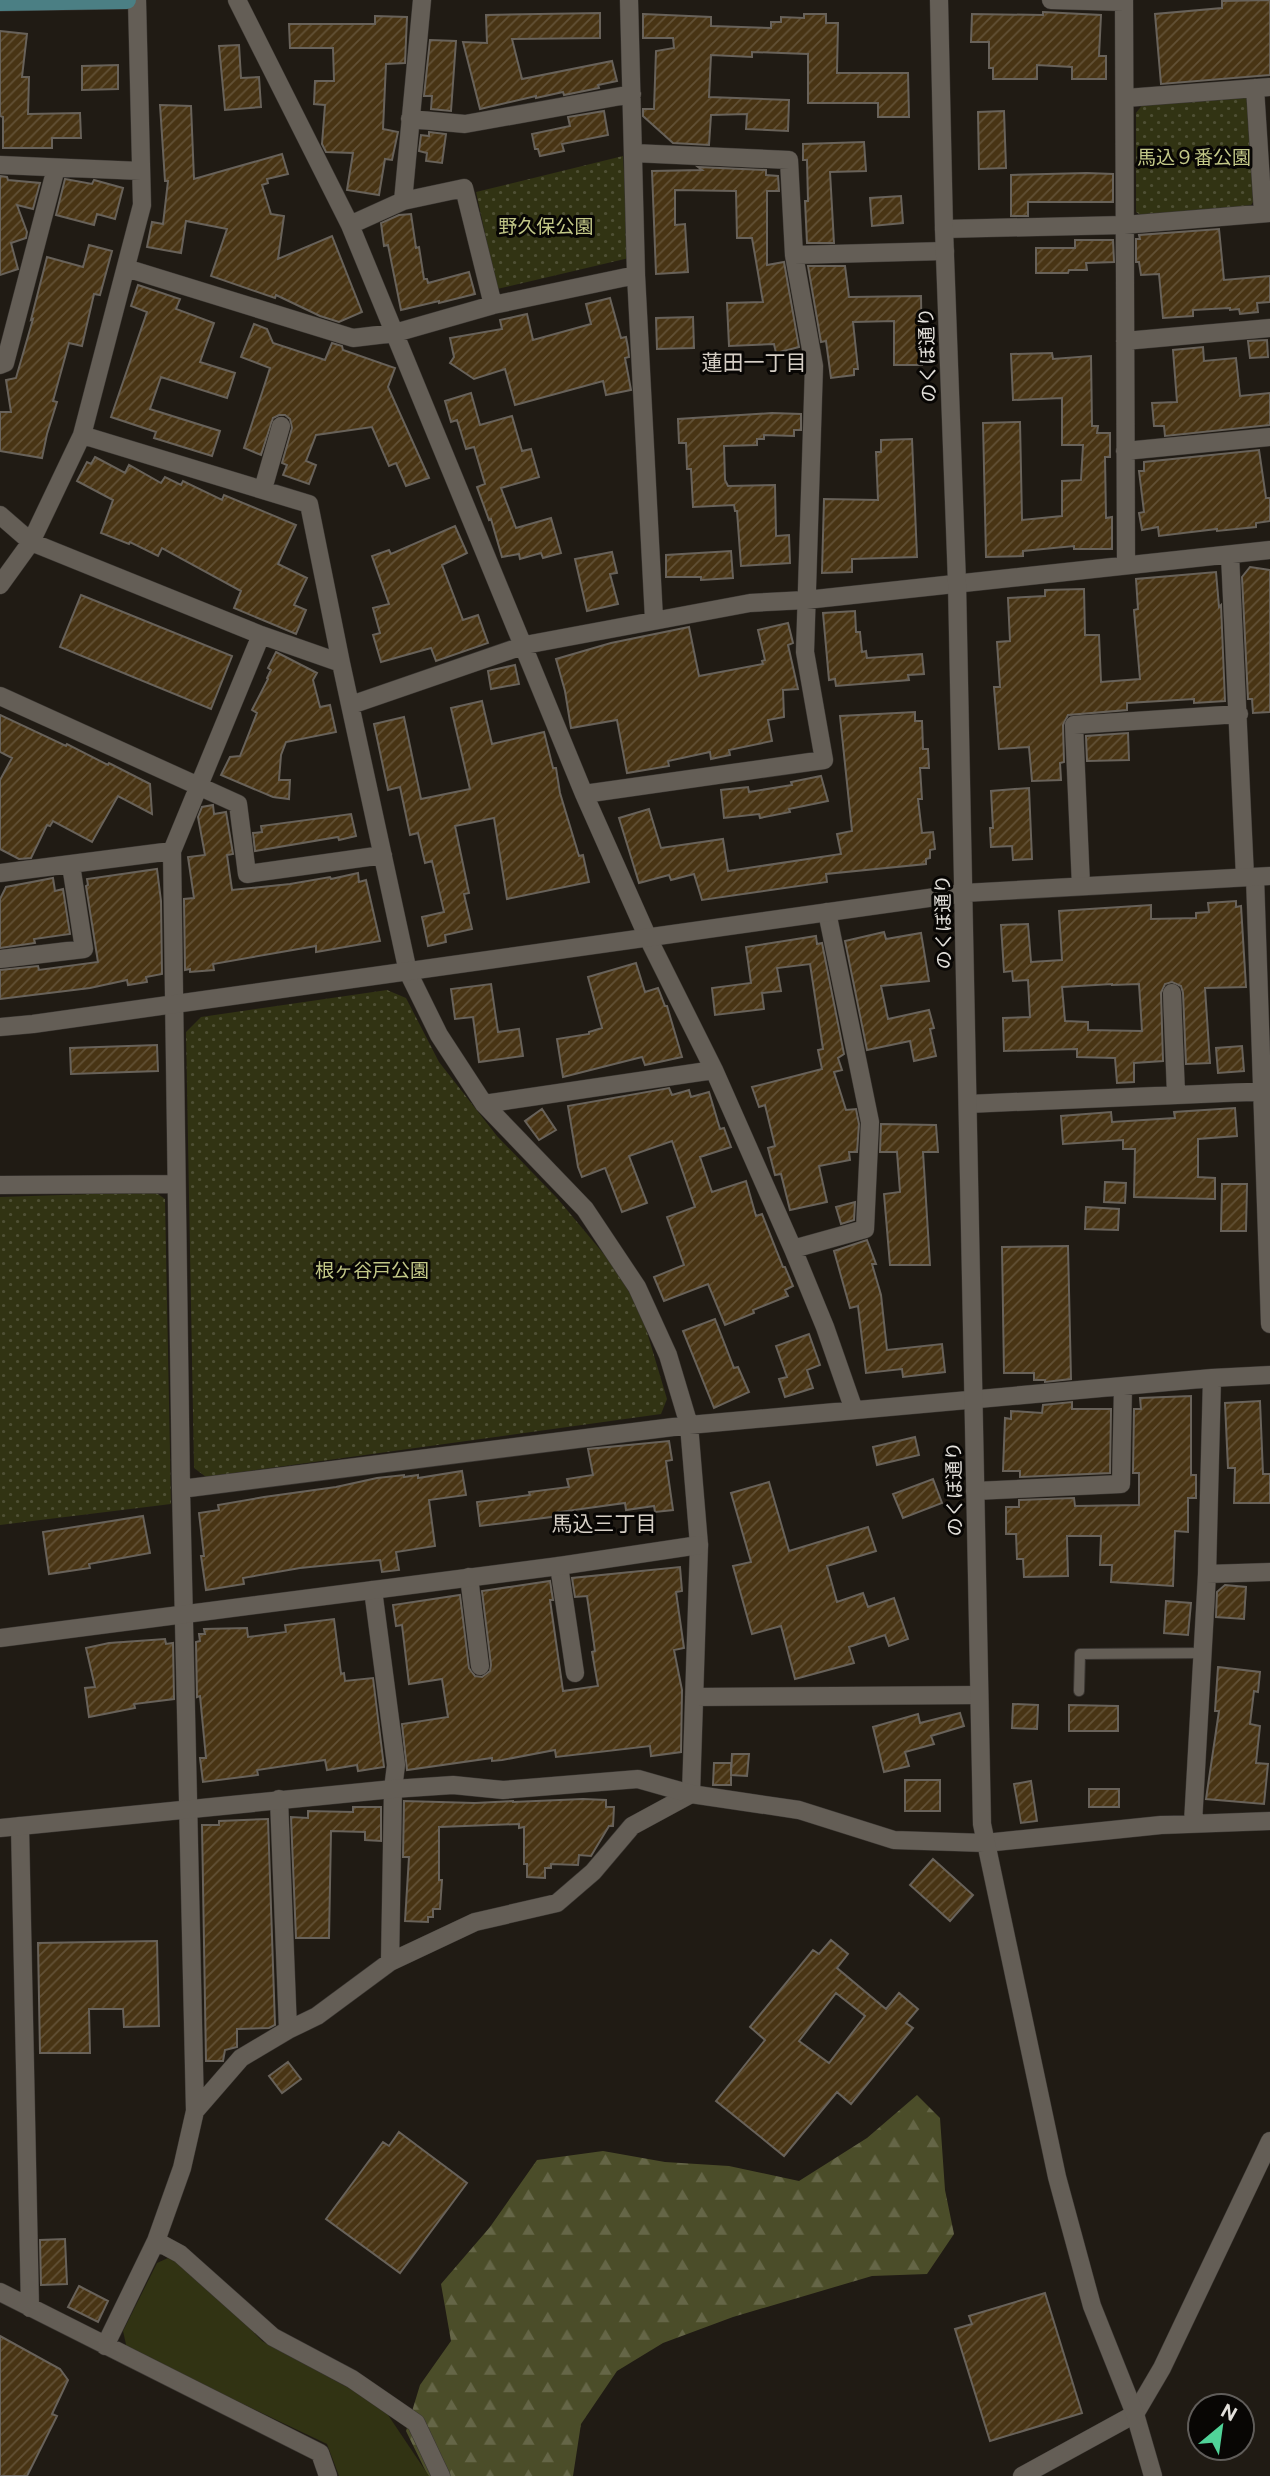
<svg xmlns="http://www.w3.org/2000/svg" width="1270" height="2476" font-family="'Public Sans','Noto Sans JP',sans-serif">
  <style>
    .grass { fill: url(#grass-dots) }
    .forest { fill: url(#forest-firs) }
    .garden { fill: #313313 }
    .building { fill: url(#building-hatch); stroke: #68625a; stroke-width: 2; fill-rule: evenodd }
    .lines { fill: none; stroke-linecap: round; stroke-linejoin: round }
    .service-casing { stroke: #3a3632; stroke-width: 12 }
    .minor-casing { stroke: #3a3632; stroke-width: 19 }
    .tertiary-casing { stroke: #3a3632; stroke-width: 19 }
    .secondary-casing { stroke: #3a3632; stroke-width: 19 }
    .service { stroke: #645e56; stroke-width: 10 }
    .minor { stroke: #645e56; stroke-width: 18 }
    .tertiary { stroke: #645e56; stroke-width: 18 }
    .secondary { stroke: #4b7f84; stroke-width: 18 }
    .labels { text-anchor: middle; stroke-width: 6; stroke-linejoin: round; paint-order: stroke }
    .park-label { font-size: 19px; fill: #c3c888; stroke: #080604 }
    .street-label { font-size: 19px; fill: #e3e0db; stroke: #080604 }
    .neighbourhood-label { font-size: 21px; fill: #d6cfc6; stroke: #080604 }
  </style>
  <defs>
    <pattern id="grass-dots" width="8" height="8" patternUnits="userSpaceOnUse" patternTransform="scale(1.75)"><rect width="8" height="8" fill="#313313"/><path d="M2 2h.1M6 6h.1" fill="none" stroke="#4f5035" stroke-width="1.8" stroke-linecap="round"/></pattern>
    <pattern id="forest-firs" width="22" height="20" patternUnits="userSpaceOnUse" patternTransform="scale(1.75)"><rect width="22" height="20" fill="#4b4d29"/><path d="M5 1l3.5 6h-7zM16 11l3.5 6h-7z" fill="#656647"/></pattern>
    <pattern id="building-hatch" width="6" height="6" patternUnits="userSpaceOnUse" patternTransform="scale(1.75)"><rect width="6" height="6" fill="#483414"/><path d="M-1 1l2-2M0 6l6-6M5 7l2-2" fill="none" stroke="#625136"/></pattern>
  </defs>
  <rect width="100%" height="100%" fill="#201b14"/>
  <path class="grass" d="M1244,96l7,6 3,98 -4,7 -105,11 -9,-6v-99l7,-9z
    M623,156l6,102 -132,31 -21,-97z
    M387,990l19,8 33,64 58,74 60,62 56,67 28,47 26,87 -6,15 -455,63 -12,-9 -8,-436 15,-15z
    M155,1192l10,7 6,305 -171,21v-328z"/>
  <path class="forest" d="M917,2095l23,23 5,72 9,44 -27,40 -55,2 -139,41 -70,26 -46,28 -36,53 -8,52h-145l-22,-45 14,-46 31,-44 -10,-57 49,-57 47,-67 66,-9 62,11 64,4 70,15 68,-43z"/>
  <path class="garden" d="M168,2258l24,11 70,72 120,65 47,70h-90l-12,-32 -200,-95 -4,-18 34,-68z"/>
  <path class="building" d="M1270,0v75l-109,9 -6,-70 67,-6v-7z
    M1043,12l58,3 -2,41h7v23h-34v-12l-35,-2v14h-44v-11h-4v-26h-18l1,-28 71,1z
    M600,13v25l-88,1 10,40 90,-18 5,20 -19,4 1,3 -35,7 -1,-3 -27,6v-2l-56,13 -17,-67 24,1 -1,-28z
    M643,14l68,3v9l60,2v-6h10v-5l23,1v-4h22v9h12l-1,50h71l1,44h-31v-14h-70v-49l-56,-2v5l-41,-2 -2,42 80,3 -1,31 -42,-2 1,-15 -36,1 -2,30 -36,-2 -30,-27v-7h11l2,-58 18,-3 -1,-10h-30z
    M375,16l32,1 -2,46 -19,1 -3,65 15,3 -6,28 -7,-1 -6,36 -32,-5 6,-37 -27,-1 -4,-8 3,-39 -11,-1 1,-23h19l-1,-33h-43l-1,-24h86z
    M0,31l27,3 -5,43h7l-1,37 52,-1 1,25h-29v10h-49v-31l-3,-1z
    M430,40l26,1 -5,70 -20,-2 1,-13h-8z
    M239,45l2,33 18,-1 2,30 -36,3 -6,-64z
    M118,65v24l-36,1v-24z
    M160,105l31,1 3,73 88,-25 6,20 -21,5 1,4 -6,2 9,29 13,2 -6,43 54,-23 30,76 -23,10 -19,-6 -44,-21 -1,3 -64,-22 16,-47 -41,-8 -5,32 -34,-6 5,-25 11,2 5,-43h-3z
    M604,111l4,24 -46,9 2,7 -24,5 -2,-7h-3l-3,-15 38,-8 -2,-9z
    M1004,111l2,57 -27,1 -1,-57z
    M429,132l17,2 -4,29 -16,-2 1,-8 -8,-2 2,-16 8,1z
    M864,142l2,29 -36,1 4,71h-27l-2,-42h3l-1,-41h-4v-16z
    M698,167l68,3v5l12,1 1,15h-12v74l17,-3 15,85 -23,6 -2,-9 -45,2 -2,-43 36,-1 -11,-64h-15l-1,-47 -61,-1v35l10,-1 3,48 -32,2 -4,-103 50,-1z
    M1087,173l26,1v28h-85v14h-17v-41z
    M0,176l7,1 1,3 32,3 -7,26 -16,-4 10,27 -1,6 -15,5 7,26 -18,6z
    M65,179l27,5 2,-4 29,8 -8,31 -18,-5 -3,11 -38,-10z
    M901,196l2,27 -31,3 -2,-28z
    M411,214l5,34 3,-1 5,32h3l1,4 41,-11 6,22 -36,9v-2l-38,9 -13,-65 -4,1 -3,-23 18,-8z
    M1219,229l5,51 46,-4v26l-13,1 1,9 -18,2 -1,-5 -9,1v-2l-37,2v6l-30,2 -4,-44 -18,1 -2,-13h-3v-23h4l-1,-4z
    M1075,240h38l1,22 -28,1 1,7h-18l-1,3h-32v-25h39z
    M89,245l23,6 -12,44 -6,-1 -12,52 -13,-3 -16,58 4,1 -10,32 -5,24 -42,-7v-39h11l-5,-32 10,-2 17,-59 -2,1 16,-63 36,10z
    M808,266h37l4,31 72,-1 1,69h-28v-44l-41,1 5,47h-4v6l-23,3 -5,-37 -5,1z
    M138,285l42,14 -4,10 38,14 -14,39 35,11 -8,25 -66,-21 -11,32 70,22 -8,25 -58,-18 2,-6 -45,-15 36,-105 -16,-6z
    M610,298l11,40 5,-1 2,11 1,9 -4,1 6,32 -25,5 -3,-14 -88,24 -10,-36 -31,10 -24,-16 4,-6 -4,-19 52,-9 -2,-9 27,-6 6,26 58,-16 -5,-20z
    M693,317l1,31 -37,1 -1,-31z
    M254,324l13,5 6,14 52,17 7,-17 10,3 1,4 52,18 -7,19 41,91 -23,8 -10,-23 -7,3 -17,-39 -56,8 -10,26 10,4 -7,19 -26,-9 4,-10 -5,-2 10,-35 -2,-9 -5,-4h-6l-6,3 -12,37 -17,-7 26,-80 -29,-11z
    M1267,340l1,17 -18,1 -2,-17z
    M1203,347l1,14 32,-3 4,38 30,-3v32l-105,11 -1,-10h-10l-2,-23 25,-1 -4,-52z
    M1052,353l1,6 38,-3 1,70h6l-1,7h13v24h-5l1,61 6,-1v32h-38v-3l-51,5v5l-37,1 -3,-134 37,-1 2,98 40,-4v-35l19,-1 2,-35h-21v-47l-49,2 -2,-46z
    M471,393l9,32 32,-9 10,35 9,-2 8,28 -38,11 15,40 35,-10 10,35 -18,5 -2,-5 -21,6 -1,-5 -17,3 -11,-38 -2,1 -12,-33 8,-3 -11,-37 -8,2 -9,-29 -6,2 -6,-21z
    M772,413l29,1v16h-7v6l-30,-1v4h-7v6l-33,1 1,34 3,6 47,-1 1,51 13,-1 1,28 -49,3 -4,-55h-2l-1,-6 -41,2 -2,-38h-4l-1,-26h-7l-1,-24z
    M912,439l5,118 -65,2v13l-30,1 2,-74 54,1 -2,-48h5v-12z
    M1259,450l7,48h4v23l-14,2v4l-39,4v-2l-58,7 -1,-9 -16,3 -3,-17 5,-1 -5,-41h5v-9z
    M95,457l30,16 4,-8 32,18 4,-6 16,8 2,-4 39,19 2,-5 72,30 -18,39 29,14 -13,27 12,5 -10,24 -62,-26 7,-17 -79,-43 -4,8 -28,-14 -1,2 -28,-11 12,-33 -36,-19 10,-19 4,2z
    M455,526l12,27 -25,12 21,55 15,-5 10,28 -52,18 -5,-13 -50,14 -8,-27 7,-2 -7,-25 16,-4 -17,-48 17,-6 2,4z
    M731,551l2,27 -32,2v-3h-35v-22z
    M612,552l5,21 -7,1 8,30 -31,7 -12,-52z
    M1250,567l20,3v142l-17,1 -1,-14h-4l-6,-122z
    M1216,572l3,35 2,-2 4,96 -31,2v-4l-67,4v7l-59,5 -5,10 1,37 -4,1 1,17 -29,1 -3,-34 -30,2 -5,-62h6l-3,-45 13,-1 -2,-43 37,-2v-6l39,-1 1,46h14l2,47 39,-3 -6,-69 4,-1 -2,-30z
    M81,595l151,61 -21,53 -151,-62z
    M855,611l1,21h4l2,20 4,-1 1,7 55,-4 2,20 -16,1 1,5 -73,6 -1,-7 -6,1 -6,-67z
    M788,623l5,20 -5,2 10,44 -15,1 1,27 -16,3 4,21 -43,9 1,5 -19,4 -1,-7 -42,9 1,5 -42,7 -10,-53 -46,8 -6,-37 -9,-32 55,-16 78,-16 10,49 64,-12 -1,-3 3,-1 -7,-30z
    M276,652l41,21 -4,7 7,27 10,-2 6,27 -50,10 -5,13 -2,25h11l-1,19 -16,-2 -52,-22 9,-18 10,-1 17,-43 -5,-3 16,-31 -1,-1 4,-8 -3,-2z
    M515,665l4,19 -28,5 -3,-18z
    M482,701l10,43 52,-12 9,36h3l4,25 19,63 4,-1 6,27 -82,17 -13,-81 -39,8 14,67 -5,1 8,35 -27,6 1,7 -18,4 -6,-29 22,-5 -12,-51 -7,2 -7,-30 -8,2 -10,-48 -12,3 -14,-66 30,-7 17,82 49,-10 -19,-81z
    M915,712v9h7l1,28h5l1,19h-9l2,31h-4l4,34 11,-1 2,17 -5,1v8l-4,1v5l-100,10 1,8 -125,18 -8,-26 -23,6 -2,-5 -30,8 -20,-65 30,-9 12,39 62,-9 5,32 113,-17 -4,-20 15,-3 -12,-115z
    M0,715l66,31 1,-2 41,21 1,-2 41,21 2,30 -34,-18 -26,46 -39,-21 -3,5 -3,-1 -16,33 -12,1 -19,-10v-69l12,-22 -12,-6z
    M1128,733l1,27 -42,1 -1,-25z
    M821,776l7,25 -39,8 1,3 -30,6 -1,-4 -35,4 -3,-28 27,-3 1,5 43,-7 -1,-3z
    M1029,788l3,71 -19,1 -1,-14 -21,1 -1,-19h3l-2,-37z
    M213,805l1,9 12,-2 7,42 -6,1 5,35 58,-6 40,-7 1,2 27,-6 1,9 7,-2 14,61 -64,11v-6l-103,18 1,6 -24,2v-3l-5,1 -1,-71 10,-1 -6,-41 17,-2 -7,-38 4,-10z
    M351,814l5,22 -17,4 -1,-3 -83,14 -2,-18 9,-1 -1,-6z
    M157,869l4,32 1,73 -16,3 1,5 -19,3 -1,-5 -37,8 -90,11v-29l38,-4 1,4 59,-8 -12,-76 2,-1 -1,-6z
    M53,878l2,13 8,-2 7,45 -36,5 1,4 -35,5v-49l6,-12z
    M1236,901v6l5,-1 5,81 -41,1 5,75 -24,1 -3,-71 -2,-7 -9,-4 -7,2 -4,9 2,68 -29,2v19l-17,1 -2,-25 -38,-1v-8l-73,2 -1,-33 27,-1 -2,-37 -15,1 -1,-10 -8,1 -3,-47 27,-1 3,38 31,-2 -3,-49 92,-6v14l45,-1v-5l13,-1 -1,-9zM1112,984v1l27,-1 3,47 -54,-1v-8l-23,-1 -3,-34z
    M884,932l2,7 35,-6 8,48 -48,5 7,33 41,-9 5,18 -4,1 6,27 -22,5 -4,-20 -43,9 -22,-109z
    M816,936l1,8 5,-1 22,111 -6,4 4,12 -8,2 12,38 10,-1 3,15 -2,28h-8l1,8 -31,6 8,36 -37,8 -9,-36 -6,1 -7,-27 7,-2 -10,-41 -6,2 -7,-20 70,-18 -4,-19 5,-1 -13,-85 -33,4 4,23 -19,2 2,16 -49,6 -3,-27 39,-5 -5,-36z
    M636,963l9,29 13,-4 7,18h2l15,51 -37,8 -3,-8 -79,20 -6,-38 32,-5v-2l13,-4 -14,-51z
    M491,984l7,48 21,-3 4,27 -44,6 -6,-45 -18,2 -4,-30z
    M157,1045l1,26 -87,3 -1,-26z
    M1242,1046l2,25 -26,2 -2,-25z
    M669,1088l3,7 17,-5 2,7 18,-5 11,37 4,-1 7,19 -31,10 12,35 34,-11 10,35 6,-2 21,53h2l8,19 -8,4 3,6 -35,14 1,3 -29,12 -17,-41 -44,17 -10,-24 30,-12 -17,-48 28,-10 -23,-66 -43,15 18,47 -25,9 -17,-44 -23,9 -4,-10 -10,-61z
    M1235,1108l2,28 -39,3v38l17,1v21l-81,-2 1,-48h-12v-9l-60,4 -2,-28 50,-4 1,10 63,-4 -1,-6z
    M542,1109l14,21 -17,10 -14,-19z
    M881,1124l55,1 2,27h-15l7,113h-40l-6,-71 16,-2 -3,-40h-17z
    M1105,1182l21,1 -1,20 -21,-1z
    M1222,1184h25l-1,47h-25z
    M855,1202l-1,18 -13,4 -5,-17z
    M1086,1207l33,2 -1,21 -33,-1z
    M867,1240l9,24h-4l9,31 6,55 55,-6 3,28 -42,5 -1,-8 -36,4 -8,-67 -8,2 -16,-57z
    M1068,1246l3,133 -26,3v-2h-11v-7h-30l-2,-126z
    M715,1319l19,49 4,-1 11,25 -35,16 -31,-77z
    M809,1334l11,31 -13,5 6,18 -28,9 -6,-18 8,-2 -11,-31z
    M1191,1396v79h5v23h-8v34l-13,-1 -2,55 -62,-4 1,-17h-12l1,-29h-34l1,40 -44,1 -1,-18h-6l-1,-25h-10v-27h13v-7l55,-2 1,8 64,-1v-32h-6l1,-64h7l-1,-11z
    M1260,1401l3,73h7v29h-36l1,-35h-7l-3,-65z
    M1072,1402v7h39l-1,64 -90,4v-6h-17l2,-53 6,1v-8l31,2 1,-8z
    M915,1437l4,18 -42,10 -4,-18z
    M669,1441l3,19 -6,1 7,49 -18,2 -1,-6 -28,4 -1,-7 -66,9v4l-79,10 -3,-24 53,-7 -1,-3 40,-5 -2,-8 26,-4 -5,-26z
    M462,1471l4,24 -37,5 6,46 -39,6 3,18 -17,2 -2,-12 -80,8 -57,10 1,6 -38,6 -5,-34h3l-5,-43 20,-3 -1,-5 46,-8 72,-10 41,-9 27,-3v2l14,-2v3z
    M933,1479l9,24 -39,15 -10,-24z
    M769,1482l20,69 79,-24 8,24 -49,15 10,36 26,-9 5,14 26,-9 14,41 -19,7 -4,-11 -36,12 5,16 -59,16 -14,-53 -29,8 -19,-68 18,-4 -20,-69z
    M143,1516l7,37 -61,11 1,4 -41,6 -6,-42z
    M680,1567l2,24 -6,1 8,56 -10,2 8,40 -1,62 -30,4 -1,-10 -94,11 -1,-7 -53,10 -10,1v-3l-85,12 -5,-46 46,-7 -6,-38 -33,5 -7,-59 -6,1 -3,-21 67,-10 9,73 6,8 7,1 8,-6 1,-6 -9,-74 68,-10 3,19h-3l13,91 35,-5 -6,-34 3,-1 -8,-55 -12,1 -3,-19z
    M1225,1585l21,2 -2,32 -28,-2 1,-25z
    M1166,1601l25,2 -3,32 -24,-2z
    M334,1619l7,55 3,-1 1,8 28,-3 11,89 -26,4 -1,-6 -30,5 -2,-10 -68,10 1,5 -55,7 -3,-24h6l-6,-62 -3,1 -1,-55 4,-1 -1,-7h6l-1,-5 43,-1 1,9 38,-5 -1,-7z
    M165,1639l1,5 7,-1 1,56 -40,5 1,4 -46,9 -4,-29 10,-1 -9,-39 23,-5z
    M1218,1667l42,5 -2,20 -4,-1 -4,33 10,2 -4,37 12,1 -4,40 -58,-5 13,-88h-4z
    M1013,1704l25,1 -1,24 -25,-1z
    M1069,1705l49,1v25h-49z
    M960,1713l4,13 -33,10 3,8 -29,8 4,14 -25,6 -11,-45 45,-13 2,9z
    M732,1754h17l-2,22 -16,-1z
    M714,1763h17v22h-18z
    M905,1780h35v31h-35z
    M1031,1781l6,40 -16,2 -7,-39z
    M1089,1789h30v18h-30z
    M583,1799l23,1v7h8l-1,19h-4l-18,30 -12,-1 -1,10 -27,-1v4h-6v10l-18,-1v-13h-3v-37l-5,1v-4l-80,3v53h3l-2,29h-7v8h-5v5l-23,-1 4,-64h-6l1,-56 71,2 38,-2v1z
    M353,1807h28v34l-16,-1v-8l-34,-1 -2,107h-33l-5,-121 17,1v-7l45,1z
    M268,1819l7,206 -6,3 -32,1v18l-12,3 -2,11h-17l-4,-236h17v-4z
    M933,1859l40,36 -23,26 -40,-36z
    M831,1940l17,14 -11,14 49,41 13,-16 19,16 -12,14 7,5 -62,76 -14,-12 -53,64 -68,-55 49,-61 -15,-13 63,-77 6,4zM836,1993l29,23 -36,47 -30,-22z
    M157,1941l2,85 -35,1 -1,-18h-34l1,44h-50l-2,-110z
    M288,2062l13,17 -19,14 -13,-17z
    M399,2132l68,51 -67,90 -74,-54 57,-77 6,4z
    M65,2239l2,45 -26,1 -1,-45z
    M79,2286l29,15 -10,21 -30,-15z
    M1045,2293l37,120 -92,28 -35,-112 17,-5 -3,-8z
    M0,2336l60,33 8,11 -16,34 5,2 -30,60h-27z"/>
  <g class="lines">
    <defs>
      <path id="service" d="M1079,1691l1,-37 122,-1"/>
      <path id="minor" d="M237,0l113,225 234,569 64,144 66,132 79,179 32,78 29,83
        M629,0l7,275 18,344
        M1051,0l73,2
        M1124,0l2,565
        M1255,88l8,125
        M1126,98l144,-11
        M410,119l55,5 167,-30
        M0,165l141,6
        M403,201l19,-201
        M350,225l53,-24 61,-13 29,117
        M944,229l180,-4 146,-12
        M794,255l151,-4
        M126,268l227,70 42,-5 98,-28 143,-30
        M1125,341l145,-13
        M0,365l5,-2 51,-195
        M82,435l227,69 32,159 67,309 31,63 45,69 101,105 52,78 31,68 21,70 10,120 -8,249 -59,32 -39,46 -36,31 -82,19 -85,40 -73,54 -29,14 -47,28 -46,53
        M1125,451l145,-14
        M263,489l18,-63
        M0,515l31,27 230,93 80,28
        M1230,555l15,322
        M0,585l31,-43 51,-107 60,-230 -5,-205
        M0,696l238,108 9,70 136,-19
        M351,705l174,-60 225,-42 56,-3 464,-50
        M584,794l240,-34 -19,-108 9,-286 -20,-111 -5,-95 -156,-7
        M0,873l172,-22
        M1255,877l15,447
        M1081,886l-7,-161 165,-11
        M0,959l84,-10 -13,-84
        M1172,993l4,101
        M484,1104l230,-34
        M968,1104l302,-13
        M0,1185l176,-1
        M793,1249l72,-20 5,-107 -43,-210
        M181,1489l508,-64 523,-47 58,-3
        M975,1491l146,-7 2,-97
        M559,1566l16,107
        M1207,1574l63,-2
        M469,1577l11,89
        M373,1590l23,175 -3,24 -3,173
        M694,1697l285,-2
        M279,1799l9,231
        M1193,1823l14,-249 5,-196
        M20,1826l10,482
        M985,1843l176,-18 109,-4
        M156,2241l24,13 93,83 79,42 64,44 25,53
        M0,2292l320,161 8,23
        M105,2346l51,-105 26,-73 13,-57 -14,-622 -9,-638 89,-216
        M1022,2476l113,-62 27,-46 108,-227"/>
      <path id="tertiary" d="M939,0l5,229 13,354 25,1241 75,353 35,129 43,108 18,62
        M0,1027l33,-3 931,-131 306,-17
        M0,1638l559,-72 140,-21
        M0,1828l393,-39 60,-4 50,5 135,-11 53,15 108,16 95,30 91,3"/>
      <path id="secondary" d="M0,2l127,-2"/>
    </defs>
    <use href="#service" class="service-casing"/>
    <use href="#minor" class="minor-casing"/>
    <use href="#tertiary" class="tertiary-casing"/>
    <use href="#secondary" class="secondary-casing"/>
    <use href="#service" class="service"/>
    <use href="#minor" class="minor"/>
    <use href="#tertiary" class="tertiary"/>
    <use href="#secondary" class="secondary"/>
  </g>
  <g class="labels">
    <g class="park-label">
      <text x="1194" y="164">馬込９番公園</text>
      <text x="546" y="233">野久保公園</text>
      <text x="372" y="1277">根ヶ谷戸公園</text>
    </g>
    <g class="street-label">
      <text transform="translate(927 355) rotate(-92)" y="7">のくぼ通り</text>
      <text transform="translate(943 922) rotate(-91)" y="7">のくぼ通り</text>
      <text transform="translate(954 1489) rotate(-91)" y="7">のくぼ通り</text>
    </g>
    <g class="neighbourhood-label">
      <text x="754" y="370">蓮田一丁目</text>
      <text x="604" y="1531">馬込三丁目</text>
    </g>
  </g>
  <g transform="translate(1221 2427) rotate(29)"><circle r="33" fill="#080604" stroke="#605d5a" stroke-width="2"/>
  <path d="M0-5L12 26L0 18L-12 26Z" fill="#50d398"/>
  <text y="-10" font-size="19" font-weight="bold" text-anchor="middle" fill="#e3e0db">N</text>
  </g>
</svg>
